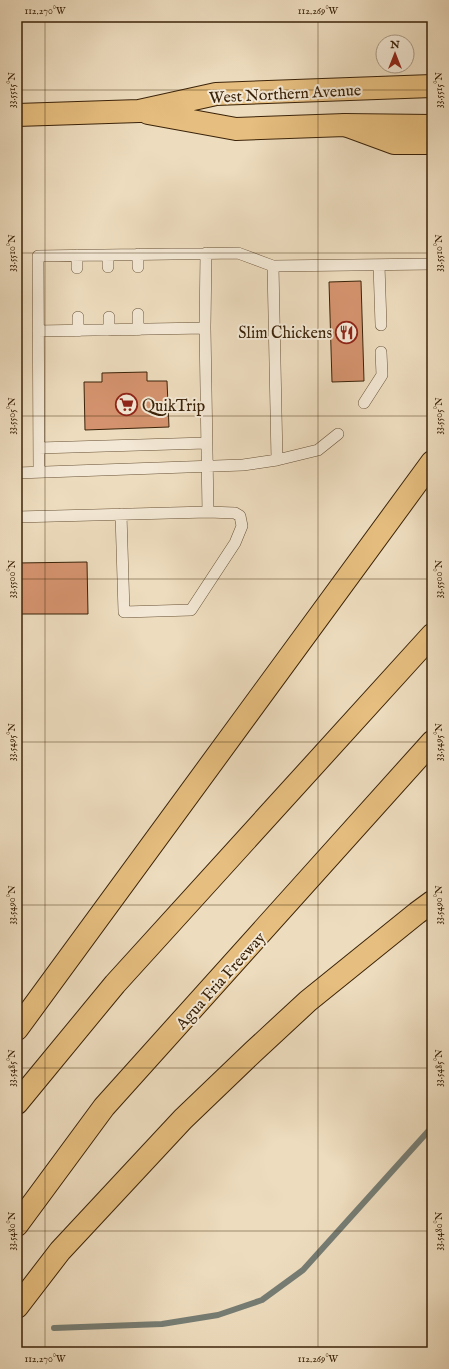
<svg xmlns="http://www.w3.org/2000/svg" width="449" height="1369" font-family="'IM FELL English',serif">
  <style>
    .lines { fill: none; stroke-linecap: round; stroke-linejoin: round }
    .stream { stroke: #767d74; stroke-width: 6 }
    .building { fill: #d4936e; stroke: #3b2309 }
    .lane-casing { stroke: #685136; stroke-width: 12 }
    .primary-casing { stroke: #3b2309; stroke-width: 24 }
    .highway-casing { stroke: #3b2309; stroke-width: 24 }
    .lane { stroke: #f3e8d5; stroke-width: 11 }
    .primary { stroke: #e6be7f; stroke-width: 22 }
    .highway { stroke: #e6be7f; stroke-width: 22 }
    .ticks { fill: none; stroke: #3b2309; stroke-width: 1; stroke-opacity: 0.45 }
    .labels { text-anchor: middle; stroke-width: 4; stroke-linejoin: round; paint-order: stroke }
    .street-label { font-size: 16px; fill: #3b2309; stroke: #f3e8d5 }
    .poi-label { font-size: 16px; fill: #3b2309; stroke: #f3e8d5; text-anchor: end }
    .neatline { fill: none; stroke: #3b2309; stroke-width: 1.5 }
    .ticks-label { font-size: 10px; text-anchor: middle; fill: #3b2309 }
  </style>
  <rect width="100%" height="100%" fill="#eddcbe"/>
  <filter id="stains"><feTurbulence type="fractalNoise" baseFrequency=".005" numOctaves="4"/><feColorMatrix values="0 0 0 0 .2 0 0 0 0 .09 0 0 0 0 .02 0 0 0 .5 -.17"/></filter>
  <radialGradient id="worn" r=".72"><stop offset=".6" stop-color="#630" stop-opacity="0"/><stop offset="1" stop-color="#630" stop-opacity=".3"/></radialGradient>
  <g class="lines">
    <path class="stream" d="M54,1328l108,-4 56,-9 44,-15 41,-30 129,-143"/>
  </g>
  <path class="building" d="M361,281l3,100 -32,1 -3,-100z
    M147,372v9h20l2,46 -84,3 -1,-48h18v-9z
    M87,562l1,52h-71v-51z"/>
  <g class="lines">
    <defs>
      <path id="lane" d="M138,254v13
        M77,255v13
        M108,255v12
        M379,265l2,60
        M138,314v16
        M78,317v14
        M109,317v13
        M205,328l1,-75
        M364,403l18,-28 -1,-23
        M39,448l167,-5
        M277,460l-4,-194 159,-2
        M39,472l-1,-216 200,-3 35,13
        M17,473l226,-8 34,-5 41,-10 20,-16
        M121,514l3,98 67,-2 44,-67 7,-17 -2,-10 -5,-3 -27,-1
        M17,517l191,-5 -3,-184 -167,3"/>
      <path id="primary" d="M148,113l88,16 109,-4 87,1
        M17,115l122,-4 77,-17 216,-8"/>
      <path id="highway" d="M345,125l49,18h38
        M17,1029l415,-567
        M17,1103l98,-119 317,-349
        M17,1225l87,-118 328,-365
        M17,1307l43,-56 123,-132 71,-68 54,-50 109,-88 15,-11"/>
    </defs>
    <use href="#lane" class="lane-casing"/>
    <use href="#primary" class="primary-casing"/>
    <use href="#highway" class="highway-casing"/>
    <use href="#lane" class="lane"/>
    <use href="#primary" class="primary"/>
    <use href="#highway" class="highway"/>
  </g>
  <path class="ticks" d="M45,17v1335M318,17v1335M17,90h415M17,253h415M17,416h415M17,579h415M17,742h415M17,905h415M17,1068h415M17,1231h415"/>
  <defs>
    <symbol id="restaurant-ring" viewBox="-11 -11 22 22"><circle r="9.5" fill="#f3e8d5" stroke="#8f2418" stroke-width="1.5"/><path d="M-5-6h1v4h1v-4h1v4h1v-4h1v5L-1.5 .5V6h-2V.5L-5-1ZM5-6V6H3V1.5H1.5Q1.5-4 5-6Z" fill="#8f2418"/></symbol>
    <symbol id="supermarket-ring" viewBox="-11 -11 22 22"><circle r="9.5" fill="#f3e8d5" stroke="#8f2418" stroke-width="1.5"/><path d="M-6-5.5h2.5l.6 2H6L4.5 2H-2.5L-4.4-4H-6ZM-1.5 3.2a1.3 1.3 0 1 0 .1 0ZM3 3.2a1.3 1.3 0 1 0 .1 0Z" fill="#8f2418"/></symbol>
  </defs>
  <g fill-rule="evenodd">
    <use href="#restaurant-ring" x="334" y="320" width="25" height="25"/>
    <use href="#supermarket-ring" x="114" y="392" width="25" height="25"/>
  </g>
  <g class="labels">
    <g class="street-label">
      <text transform="translate(285 93) rotate(-3)" y="6">West Northern Avenue</text>
      <text transform="translate(220 980) rotate(-48)" y="6">Agua Fria Freeway</text>
    </g>
    <g class="poi-label">
      <text x="332" y="338">Slim Chickens</text>
      <text x="142" y="411" text-anchor="start">QuikTrip</text>
    </g>
  </g>
  <rect width="449" height="1369" fill="none" stroke="#eddcbe" stroke-width="44"/>
  <g transform="translate(395 54)"><circle r="19" fill="#f3e8d5" stroke="#a99983"/>
  <path d="M0-3L7 15L0 10L-7 15Z" fill="#8f2418"/>
  <text y="-6" font-size="11" font-weight="bold" text-anchor="middle" fill="#3b2309">N</text>
  </g>
  <rect x="22" y="22" width="405" height="1325" class="neatline"/>
  <g class="ticks-label">
    <text x="45" y="14">112.270°W</text>
    <text x="318" y="14">112.269°W</text>
    <text transform="translate(11 90) rotate(-90)" y="4">33.5515°N</text>
    <text transform="translate(438 90) rotate(-90)" y="4">33.5515°N</text>
    <text transform="translate(11 253) rotate(-90)" y="4">33.5510°N</text>
    <text transform="translate(438 253) rotate(-90)" y="4">33.5510°N</text>
    <text transform="translate(11 416) rotate(-90)" y="4">33.5505°N</text>
    <text transform="translate(438 416) rotate(-90)" y="4">33.5505°N</text>
    <text transform="translate(11 579) rotate(-90)" y="4">33.5500°N</text>
    <text transform="translate(438 579) rotate(-90)" y="4">33.5500°N</text>
    <text transform="translate(11 742) rotate(-90)" y="4">33.5495°N</text>
    <text transform="translate(438 742) rotate(-90)" y="4">33.5495°N</text>
    <text transform="translate(11 905) rotate(-90)" y="4">33.5490°N</text>
    <text transform="translate(438 905) rotate(-90)" y="4">33.5490°N</text>
    <text transform="translate(11 1068) rotate(-90)" y="4">33.5485°N</text>
    <text transform="translate(438 1068) rotate(-90)" y="4">33.5485°N</text>
    <text transform="translate(11 1231) rotate(-90)" y="4">33.5480°N</text>
    <text transform="translate(438 1231) rotate(-90)" y="4">33.5480°N</text>
    <text x="45" y="1362">112.270°W</text>
    <text x="318" y="1362">112.269°W</text>
  </g>
  <rect width="100%" height="100%" filter="url(#stains)"/>
  <rect width="100%" height="100%" fill="url(#worn)"/>
</svg>
